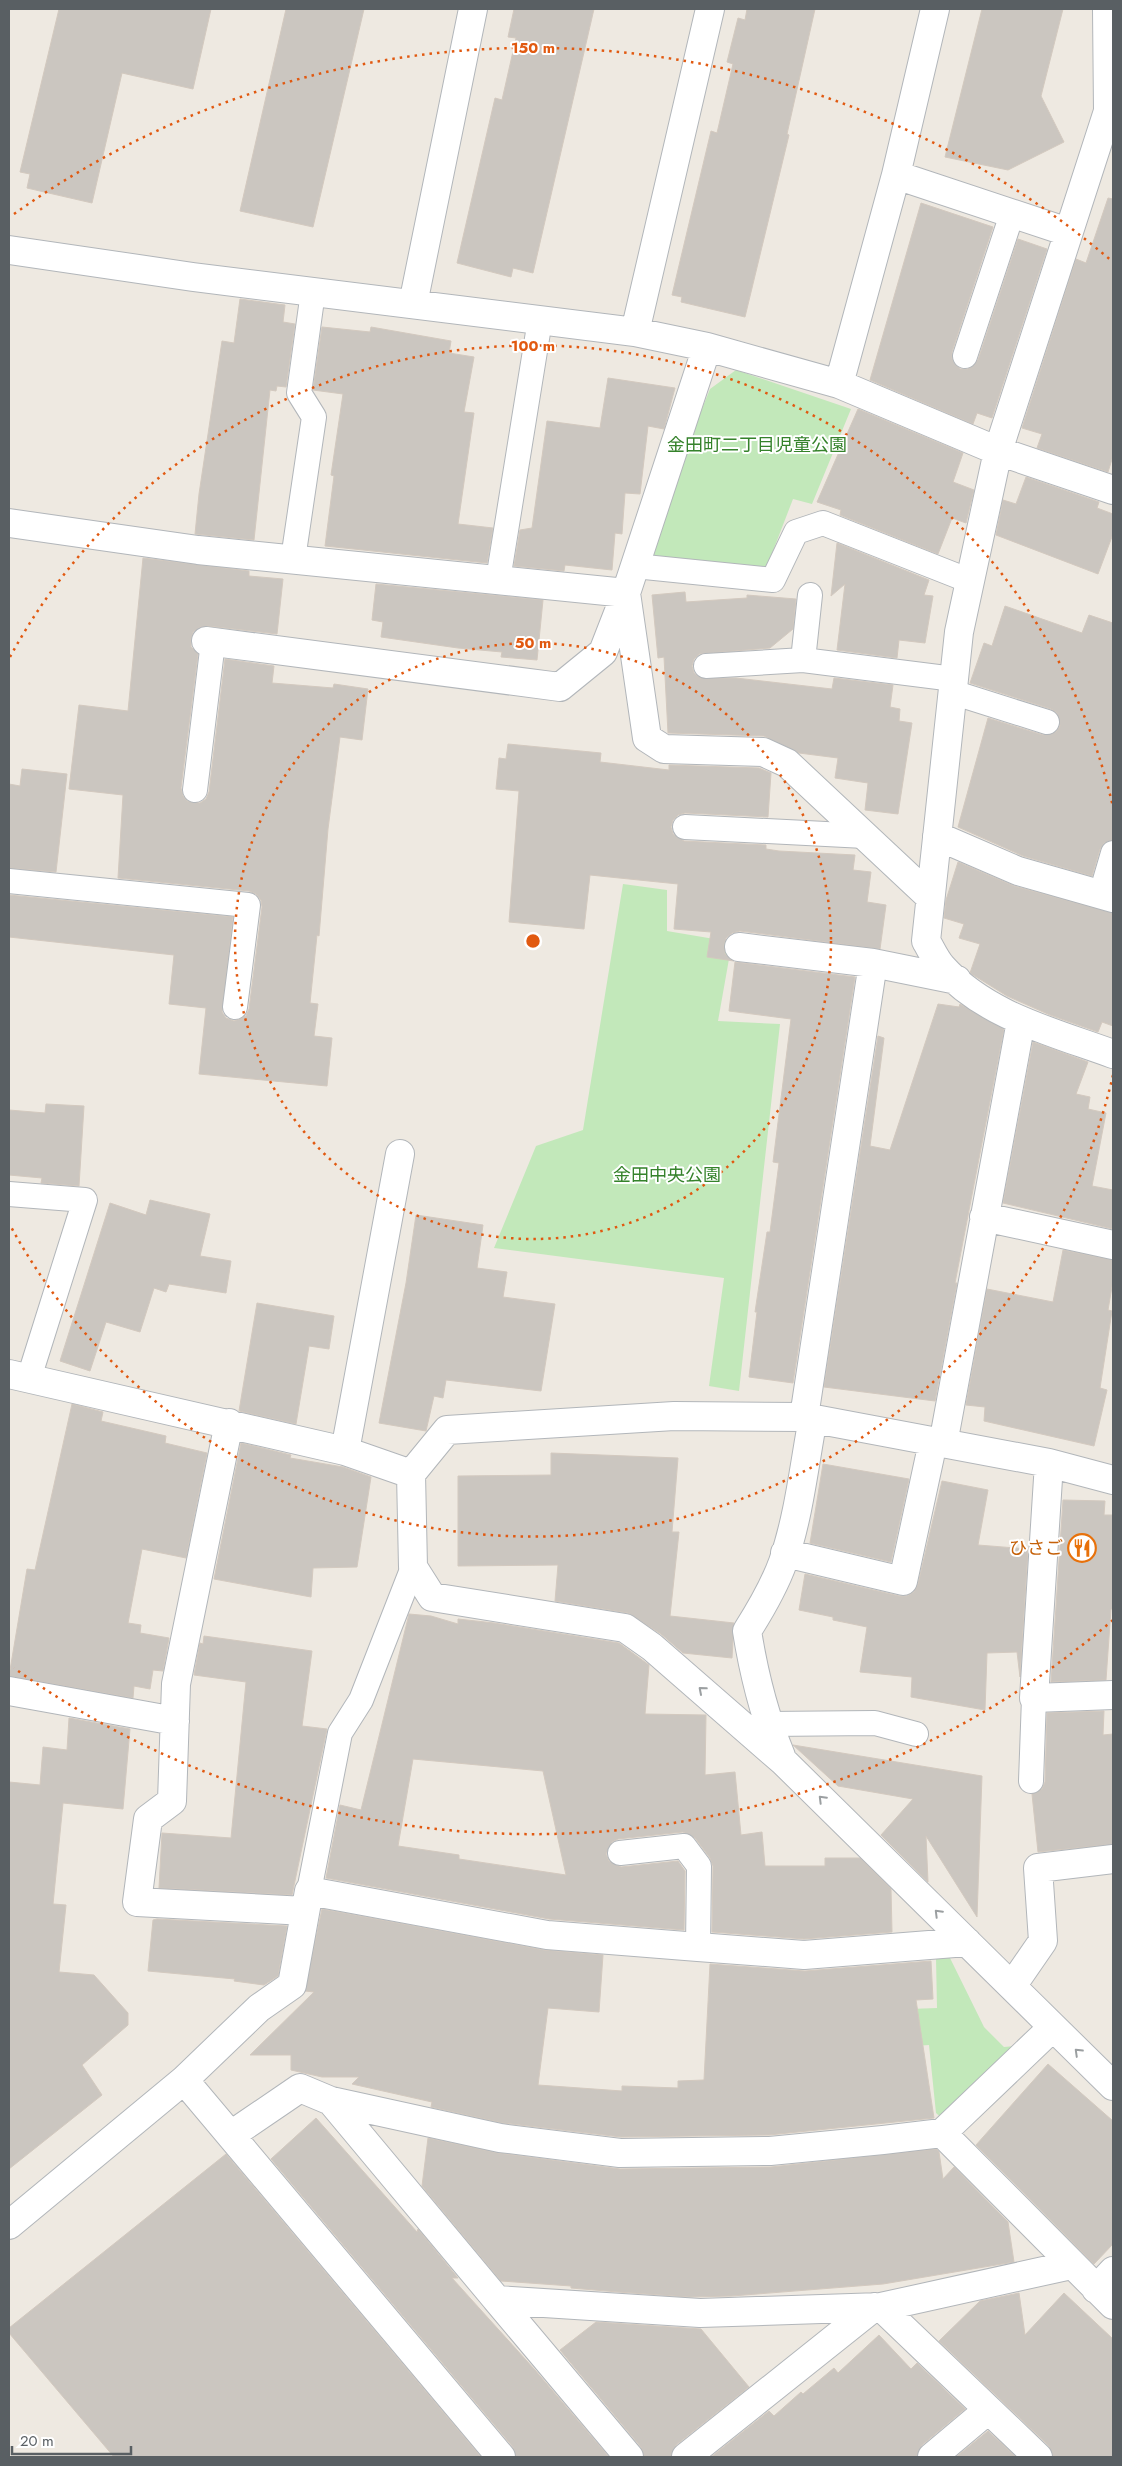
<svg xmlns="http://www.w3.org/2000/svg" width="1122" height="2466" font-family="Jost,'Noto Sans JP',sans-serif">
  <style>
    .green { fill: #c2e8ba }
    .building { fill: #cbc6c0; stroke: #d3c9bf; fill-rule: evenodd }
    .lines { fill: none; stroke-linecap: round; stroke-linejoin: round }
    .lane-casing { stroke: #b2b6ba; stroke-width: 26 }
    .street-casing { stroke: #b2b6ba; stroke-width: 30 }
    .lane { stroke: #fff; stroke-width: 24 }
    .street { stroke: #fff; stroke-width: 28 }
    .oneway { stroke: #9b9fa1 }
    .ring { fill: none; stroke: #e15910; stroke-width: 2.5; stroke-dasharray: 2.5 5 }
    .labels { text-anchor: middle; stroke-width: 4; stroke-linejoin: round; paint-order: stroke }
    .park-label { font-size: 18px; fill: #35822b; stroke: #fff }
    .food-label { font-size: 18px; fill: #c56008; stroke: #fff; text-anchor: end }
    .centre { fill: #e15910; stroke: #fff; stroke-width: 2.5 }
    .ring-label { font-size: 15px; text-anchor: middle; font-weight: bold; fill: #e15910; stroke: #fff; stroke-width: 4; stroke-linejoin: round; paint-order: stroke }
  </style>
  <rect width="100%" height="100%" fill="#eee9e1"/>
  <path class="green" d="M736,370l115,39 -39,95 -19,-5 -27,70 -117,-10 6,-34 55,-136z
    M623,884l44,6v41l65,11 -14,79 62,3 -41,367 -30,-5 15,-108 -230,-30 42,-102 47,-16z
    M936,1958h14l34,69 20,20 11,-1 -69,76 -10,-9 -7,-68 -45,3 -2,-38 55,-2z"/>
  <path class="building" d="M59,9h152l-18,80 -71,-16 -30,130 -65,-15 3,-14 -10,-2z
    M286,9h78l-51,218 -73,-16z
    M514,9h80l-61,264 -20,-5 -2,9 -54,-14 38,-165 7,2 14,-62 -8,-1z
    M747,9h68l-28,125 2,1 -44,182 -64,-15 1,-5 -10,-2 39,-164 6,2 16,-69 -6,-2 11,-44 7,2z
    M982,9h81l-22,87 23,46 -56,28 -63,-13z
    M1108,198l5,1v257l-5,16 -71,-24 5,-14 -20,-6 54,-169 10,4z
    M921,203l72,24 -41,125v7l8,10h8l10,-9 40,-121 29,10 -55,169 -15,-5 -4,11 -103,-44z
    M240,299l45,6 -2,17 12,2 -9,63 -9,-1 -1,5 -6,-1 -16,150 -59,-6 4,-40 23,-153 12,2z
    M322,327l48,5 1,-5 80,14 -2,12 25,4 -10,55 10,1 -16,111 35,4 -6,35 -162,-17 9,-70 -3,-1 12,-81 -30,-4z
    M608,378l67,10 -11,41 -16,-3 -8,68 -15,-1 -3,41 -7,-1 -3,37 -47,-5 -1,6 -50,-5 6,-36 12,-2 15,-107 53,7z
    M858,409l105,44 -10,29 21,8 -8,33 -14,-5 -14,36 -98,-39 1,-5 -24,-8z
    M1026,477l73,25 -2,6 16,6v20l-15,40 -102,-39 7,-35 13,4z
    M837,543l92,37 -5,15 9,1 -8,47 -26,-3 -2,18 -60,-8 8,-66 -14,12z
    M143,558l106,13v5l34,3 -6,55 -69,-8 -8,1 -7,5 -2,7v8l7,7 -17,134 2,8 4,5 13,2 6,-4 3,-7 16,-133 49,7 -2,17 61,5 1,-4 34,5 -6,51 -22,-3 -12,92 -9,107 -2,-1 -7,68 8,1 -4,32 18,2 -5,48 -128,-12 7,-66 -37,-4 5,-49 -165,-18v-42l224,22 -11,95 4,6 8,3 12,-5 3,-7 13,-102 -1,-7 -5,-6 -7,-3 -131,-13 5,-83 -54,-6 10,-84 49,6z
    M376,584l167,16 -6,60 -36,-3 1,-5 -44,-4 -77,-11 2,-15 -11,-2z
    M685,592l1,10 61,-4v-3l49,4 -3,30 -23,19 -71,6 -5,5 -2,7 2,7 6,5h36l96,11 2,-11 59,7 -3,22 10,2 -1,12 13,2 -14,91 -33,-4 3,-27 -33,-5 3,-20 -39,-5 -35,-17 -96,-3 -4,-76 -6,1 -6,-63z
    M1005,606l77,27 7,-18 24,8v217l-9,3 -4,6 -8,27 -69,-20 -65,-29 30,-109 55,17 13,-3 4,-6 -3,-13 -6,-4 -81,-26 14,-40 8,3z
    M508,744l93,9 -1,9 69,8v-5l90,3 12,5 -3,44 -83,-4 -7,2 -5,5 -2,7 2,7 11,7 82,4v4l13,2 76,4 -2,15 18,2 -4,30 19,3 -6,44 -140,-18 -8,2 -6,5 -2,7 1,9 9,7 -27,-4 4,-25 -37,-3 4,-45 -88,-9 -6,54 -75,-7 10,-131 -23,-2 3,-31 7,1z
    M22,769l45,5 -11,98 -47,-4v-84l11,2z
    M958,862l56,24 99,27v113l-11,-4 -4,10 -48,-17 -43,-19 -37,-23 10,-29 -21,-6 5,-14 -20,-6 2,-18z
    M735,962l120,15 -62,406 -44,-6 8,-65h-2l12,-80h3l9,-69 -6,-1 18,-143 -62,-8z
    M938,1004l21,3 1,-3 44,25 -49,254h2l-22,118 -111,-14 54,-351 6,2 -14,108 20,4z
    M1033,1042l55,20 -12,32 14,3 -2,12 18,4 -14,73 21,4v39l-110,-26z
    M46,1104l38,2 -5,80 -38,-3 1,-5 -33,-3v-65l36,3z
    M150,1200l60,14 -10,42 31,5 -5,32 -57,-9 -3,8 -12,-4 -14,44 -34,-10 -16,49 -30,-10 50,-158 36,12z
    M416,1215l67,10 -6,43 30,4 -4,25 52,7 -14,87 -95,-11 -3,18 -9,-2 -8,35 -47,-8 27,-140z
    M1063,1250l50,10v21l-5,29 4,1 -12,77 7,2 -13,56 -110,-25 1,-14 -19,-2 21,-116 66,13z
    M257,1303l77,13 -5,33 -20,-3 -13,78 -57,-13z
    M72,1404l31,8 -2,9 65,15 -1,7 42,10 -21,105 -44,-9 -14,74 13,2 -1,8 29,5 -6,33 -10,-1 -3,19 -16,-3 -1,12 -124,-22 18,-107 8,1z
    M241,1443l50,12 -1,3 53,9 28,10 -14,90 -44,1 -2,29 -97,-18z
    M551,1453l127,5 -6,74h7l-9,84 64,7 -2,35 -49,-5 -22,-19 -33,-21 -73,-12 3,-36 -100,1v-90l93,-1z
    M823,1464l86,15 -18,83 -81,-19z
    M942,1481l46,9 -10,55 50,4 -8,128 -3,-25 -30,1 -2,57 -74,-13 1,-20 -52,-5 7,-45 -34,-7v-3l-34,-7 6,-36 94,22h8l7,-4 4,-8z
    M1063,1500l42,1 -1,14h9v94h-2l-5,71 -55,2z
    M409,1614l22,2 27,8v-5l36,4 125,20 30,22 -4,49 61,1 -1,60 30,-3 6,63 21,-3 3,34h60v-8h35l31,31 1,43 -88,7 -92,-7 1,-66 -3,-8 -15,-20 -12,-6 -65,7 -6,3 -6,12 3,7 12,6 57,-6 7,10 -1,59 -135,-11 -223,-41 14,-73 21,5zM413,1759l130,12 23,104 -107,-16v-4l-61,-9z
    M204,1636l108,15 -10,75 25,3 -35,166 -133,-7 3,-55 69,5 15,-156 -52,-7 6,-32 3,1z
    M1104,1711l-1,24 10,-1v110l-75,8 -6,-58 10,-5 3,-7 2,-69z
    M69,1718l61,11 -7,80 -60,-6 -10,101 13,1 -7,67 35,3 34,38v12l-46,40 20,30 -93,74v-387l31,3 3,-38 24,3z
    M793,1745l189,31 -5,141 -51,-81 2,46 -47,-47 32,-36 -75,-13z
    M322,1909l222,41 59,5 -4,57 -51,-4 -10,77 84,6v-5l56,2v-7l26,-1 6,-116 95,7 126,-10 2,38 -17,1 18,118 -165,17 -148,2 -118,-14 -72,-16 1,-5 -80,-18 7,-7h-37l-31,-7v-15h-41l64,-63 -9,-1z
    M157,1919l130,7 -9,50 -14,9 -30,-4 1,-2 -87,-8 5,-51z
    M1048,2064l65,57v123l-19,20 -118,-119z
    M316,2118l101,114 1,-3 40,49h-6l83,92 74,87h-93l-3,-10 -242,-288z
    M428,2138l70,15 122,16 151,-2 165,-18 3,3 4,27 11,-12 54,55 6,40 -131,22 -151,12 -43,1 -71,-5 -47,-4v-2l-70,-5 -79,-95z
    M226,2154l255,303h-367l-105,-124v-5z
    M1019,2293l6,42 39,-42 49,46v118h-60l-4,-11 -110,-105 41,-40z
    M596,2322l105,7 48,58 -73,58 -5,12h-27l-3,-10 -81,-97z
    M879,2335l32,34 6,-6 48,46 -43,36 -5,12h-206l58,-46 5,5 27,-24 2,2 31,-26 4,5z
    M988,2431l28,26h-60z"/>
  <g class="lines">
    <defs>
      <path id="lane" d="M965,356l47,-142
        M293,559l21,-142 -15,-24 14,-101
        M635,566l138,14 23,-48 27,-9 147,58
        M498,580l42,-260
        M803,660l7,-65
        M706,666l97,-6 151,19
        M952,692l95,30
        M195,790l18,-148
        M685,827l180,9
        M9,881l239,24 -13,102
        M1101,894l12,-41
        M9,1194l76,6 -56,178
        M768,1724l107,-1 41,11
        M1031,1781l3,-83
        M620,1853l64,-7 15,20 -1,81
        M309,1891l31,-158 21,-33 52,-133"/>
      <path id="street" d="M1107,9l1,102 -110,340 -39,181 -33,309c5,8 9,18 16,26 44,49 111,65 171,87
        M896,175l39,-166
        M9,250l184,27 442,55 72,15 132,37 159,67 115,39
        M413,304l60,-295
        M635,332l75,-323
        M839,384l57,-209 172,57
        M9,523l189,27 428,43 21,145 17,11 99,3 24,11 143,134
        M206,641l354,46 43,-35 23,-59 81,-246
        M937,836l81,35 95,27
        M739,947l134,16 84,17
        M984,1217l129,28
        M9,1374l336,77 66,23 2,93 19,30 193,31 27,19 132,115 329,324
        M804,1417l69,-454
        M229,1423l-53,261 -4,117 -24,18 -11,83 168,9
        M943,1444l78,-423
        M345,1451l55,-297
        M1049,1463l-15,235 79,-3
        M411,1474l36,-44 227,-14 130,1 245,46 64,17
        M785,1553l118,28 30,-139
        M9,1691l166,30
        M781,1756c-17,-41 -27,-81 -34,-125 14,-22 27,-44 36,-69 16,-46 21,-96 30,-144
        M1012,1986l31,-45 -5,-73 75,-9
        M184,2080l317,377
        M331,2101l169,37 120,15 150,-2 113,-11 59,-7 111,-106
        M942,2133l171,172
        M231,2135l69,-47 31,13 166,199
        M9,2225l175,-145 75,-72 33,-23 17,-94 238,44 151,12 106,8 163,-13
        M1096,2289l17,-18
        M881,2307l157,150
        M629,2457l-132,-157 203,13 181,-6 190,-42
        M686,2457l188,-150
        M932,2457l56,-47"/>
    </defs>
    <use href="#lane" class="lane-casing"/>
    <use href="#street" class="street-casing"/>
    <use href="#lane" class="lane"/>
    <use href="#street" class="street"/>
  </g>
  <defs><path id="oneway-chevron" d="M-2-3.5L2.5 0L-2 3.5" fill="none" stroke-width="1.6" stroke-linecap="round" stroke-linejoin="round" transform="scale(1.25)"/></defs>
  <g class="oneway">
    <use href="#oneway-chevron" transform="translate(702 1690) rotate(-139)"/>
    <use href="#oneway-chevron" transform="translate(822 1799) rotate(-135)"/>
    <use href="#oneway-chevron" transform="translate(938 1913) rotate(-135)"/>
    <use href="#oneway-chevron" transform="translate(1078 2052) rotate(-136)"/>
  </g>
  <g class="ring">
    <circle cx="533" cy="941" r="298"/>
    <path d="M1113 1075A595 595 0 0 1 10 1225M10 657A595 595 0 0 1 1113 807"/>
    <path d="M1113 1620A893 893 0 0 1 14 1668M14 214A893 893 0 0 1 1113 262"/>
  </g>
  <defs>
    <symbol id="restaurant-ring" viewBox="-11 -11 22 22"><circle r="9.5" fill="#fff" stroke="#e8710a" stroke-width="1.5"/><path d="M-5-6h1v4h1v-4h1v4h1v-4h1v5L-1.5 .5V6h-2V.5L-5-1ZM5-6V6H3V1.5H1.5Q1.5-4 5-6Z" fill="#e8710a"/></symbol>
  </defs>
  <g fill-rule="evenodd">
    <use href="#restaurant-ring" x="1066" y="1532" width="32" height="32"/>
  </g>
  <g class="labels">
    <g class="park-label">
      <text x="757" y="451">金田町二丁目児童公園</text>
      <text x="667" y="1181">金田中央公園</text>
    </g>
    <g class="food-label">
      <text x="1063" y="1554">ひさご</text>
    </g>
  </g>
  <circle cx="533" cy="941" r="8" class="centre"/>
  <g class="ring-label">
    <text x="533" y="53">150 m</text>
    <text x="533" y="351">100 m</text>
    <text x="533" y="648">50 m</text>
  </g>
  <rect width="1122" height="2466" fill="none" stroke="#595f63" stroke-width="20"/>
  <path d="M12 2446v8h119v-8" fill="none" stroke="#595f63" stroke-width="2.5"/>
  <text x="20" y="2446" font-size="15" fill="#595f63" stroke="#ffffff" stroke-width="4" paint-order="stroke">20 m</text>
</svg>
